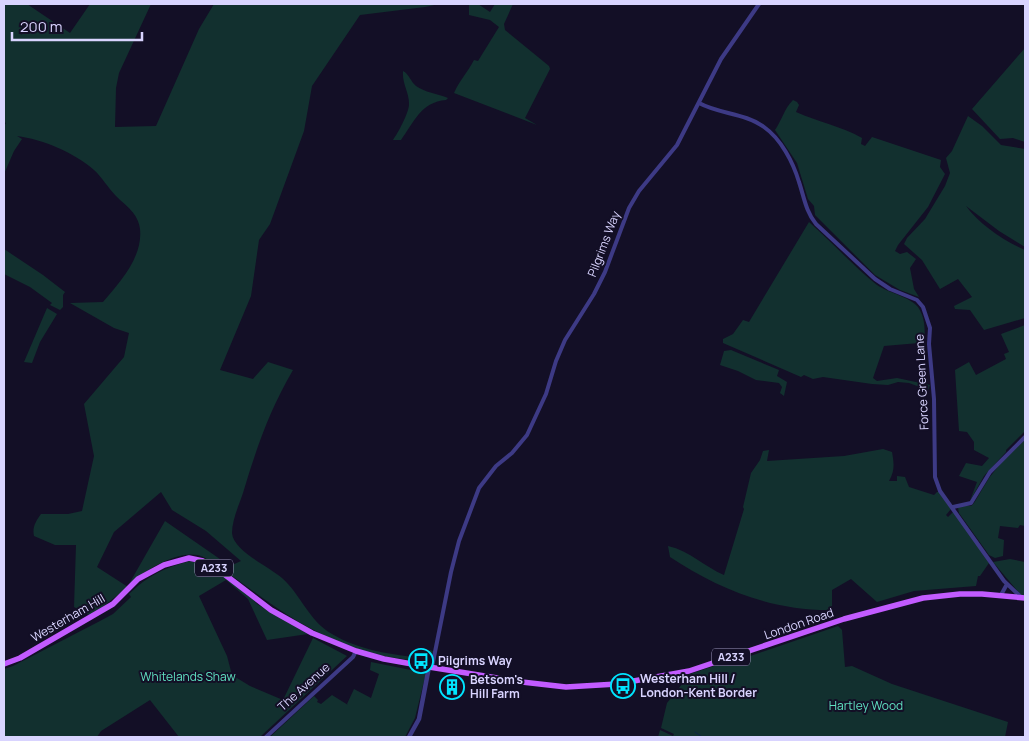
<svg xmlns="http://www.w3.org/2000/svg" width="1029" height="741" font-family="Manrope,sans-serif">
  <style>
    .green { fill: #12302f }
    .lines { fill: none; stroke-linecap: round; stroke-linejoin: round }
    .stream { stroke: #0c2248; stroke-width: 1 }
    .minor { stroke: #3d3a85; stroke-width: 4 }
    .tertiary { stroke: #3d3a85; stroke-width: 4.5 }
    .primary { stroke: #c25bff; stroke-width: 5.5 }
    .labels { text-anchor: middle; stroke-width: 4; stroke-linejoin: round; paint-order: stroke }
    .shield { fill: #130f26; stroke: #9e99be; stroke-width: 1 }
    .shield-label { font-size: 11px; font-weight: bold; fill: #d9d4ff }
    .street-label { font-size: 12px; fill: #d9d4ff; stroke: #130f26 }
    .poi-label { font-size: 12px; font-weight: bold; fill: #d9d4ff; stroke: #130f26; text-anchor: start }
    .park-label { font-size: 12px; fill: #5fe0c0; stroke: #130f26 }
  </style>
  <rect width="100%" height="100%" fill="#130f26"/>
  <path class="green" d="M5,4h22l43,29 20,-29h61l-32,69 -3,15 -1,39 41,-1 43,-97 15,-25h225l-14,3 -65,8 -48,71 -8,45 -34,93 -11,16 -8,56 -31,74 33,9 15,-17 25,8c-23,39 -37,79 -50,123 -4,12 -11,27 -11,40 1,18 38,34 50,45 19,17 27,43 50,56 26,16 61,21 91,24l7,-8 3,1 -4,12c-13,-3 -28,-4 -41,-6 -37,-8 -71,-23 -102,-43 -24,-15 -45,-33 -69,-48 -6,-4 -13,-10 -20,-11 -22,-4 -52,16 -68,29l36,-63 65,45 11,-5 -35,-30 -34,-21 -11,-18 -47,40 -17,35 31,20 -37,29 -17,-9 2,-62h-21l-21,-9c-2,-9 2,-15 7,-22h27l14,-3 12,-55 -10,-52 40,-47 5,-24 -15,-5 -44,-25 33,-1c17,-20 40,-45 37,-73 -2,-16 -13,-22 -24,-33 -8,-8 -14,-19 -22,-26 -19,-17 -52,-31 -77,-34l5,3 -8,12 -10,23v-48l2,-3 -2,-1z
    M469,4h9l12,8 5,-8h18l-9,20 1,6 44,36 1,3 -25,49 12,7 -83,-32c5,-12 14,-21 20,-33l4,1 21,-34 -9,-7 -21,-5z
    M1025,48v94l-12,-4 -13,1 -28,-30z
    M403,71c6,3 8,11 13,15 8,6 22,8 32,12l-2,2c-25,2 -32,22 -45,40h-8c5,-7 17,-29 16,-37 0,-11 -7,-19 -6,-32z
    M793,100l4,2 2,3 -3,7c22,10 45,14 66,26l-1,6 4,2 7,-9 69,23 -1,7 5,7 -17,33 -30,38 -3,6 5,3 7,-2 9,7 -6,9 4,21 5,8 -19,-7 -25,-15 -60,-60 -1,-9 -6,-7 -11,-36 -22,-33c7,-10 9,-21 18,-30z
    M968,116l14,10 19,19 24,4v98l-26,-16 -33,-25c13,18 38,35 59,44v68l-41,12 -14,-20 -15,-1 -1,-3 18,-9 -14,-18 -18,10 -18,-29 -18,-16 3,-6 18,-19 20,-33 5,-13 -4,-15 6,-7z
    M809,222c23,20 44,44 68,63 12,8 33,12 41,22 9,13 6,27 7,42l-3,-1 -3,-5 -35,3 -11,32 4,3 20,-3 33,7 -2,5 -19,-7 -11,-1 -10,3 -16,-1 -49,-7 -10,2 -9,-4 -3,2 -78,-34v-4l10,-5 10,-14 6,2z
    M4,249l39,26 22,17 -2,3v12l-3,3 -10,-5 2,-2 -22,-16 -26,-13z
    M47,308l10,6 -17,28 -8,21 -8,-1z
    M1025,325v106l-19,19v2l-22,24 -14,25 7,-19 -18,-6 7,-13 16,3 7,-8 -15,-8v-8l-7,-10 -8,-1 -4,-61 14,-8 7,13 30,-16 -2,-5 5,-2 -8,-18z
    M731,350l48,20 -2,6 10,6 -3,14 -4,-3 2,-6 -3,-4 -23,-3 -18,-9 -18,-6 4,-14z
    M1025,440v86l-5,-1 -2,3 -18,-2 -2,12 6,2 -1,16 -8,2 -6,-3 -30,-42 -1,-5 2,-2h11l3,-3 15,-25 15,-19z
    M883,449l9,3c2,11 3,19 -3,29h8v-5l8,1 4,10 25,8 3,-3h2l12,17 -5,6 2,2 5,-5 4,3 32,48 -9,13h-2l-2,10 -62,5 -37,11 -26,-23 -19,11v20c-59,1 -114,-21 -162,-53l-2,-11c22,5 37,21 56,29l20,-66 -1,-2 8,-34 9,-13 3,-9 6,-1 -2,11 77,-5z
    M1010,559l15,3v33h-4l-28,-33z
    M190,561c25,4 51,24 67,43l51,30 -41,6 -19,-41 -22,-19 -27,16 28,60 5,19 18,11 33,14 30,-62 34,18 -87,81h-81l-29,-37 -49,31 -4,6h-93v-68l9,-3 87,-45 13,-7 18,-17 -2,-3c18,-18 37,-27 61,-33z
    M838,626l4,4 3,37 7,-1 40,18 116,38 -3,15h-347l2,-7 13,6 1,-2 -13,-6 6,-25 23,-29 36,-12 4,1z
    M371,662l55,11 -11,45 -10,19h-135l44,-41 4,4 -1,2 4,2 11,-9 16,10 -1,-1 7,-15 17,9 8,-24 -9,-4z"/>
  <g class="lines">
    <path class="stream" d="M695,732l7,5"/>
    <path class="minor" d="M699,103c20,11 46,10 65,24 17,12 29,35 35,55 5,15 7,30 17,42l59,55 15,10 27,11 6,7 7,21 -1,16 5,55 1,78 5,14 64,90 17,16
      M953,507l18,-4 19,-31 35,-35
      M1001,595l6,-11
      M432,667l19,-95 8,-31 20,-53 17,-22 16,-13 15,-18 19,-41 10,-33 9,-21 29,-46 11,-22 24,-64 10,-17 38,-46 44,-86 38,-55
      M266,737l87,-80 3,-6"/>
    <path class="tertiary" d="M409,737l10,-18 10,-52"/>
    <path class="primary" d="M4,664l16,-6 93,-54 25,-25 26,-14 25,-7 14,3 21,13 47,36 41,23 44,18 28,8 45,8 93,15 44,5 51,-3 72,-13 155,-52 79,-21 37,-4h22l43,4"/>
  </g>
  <defs>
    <symbol id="bus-ring" viewBox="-11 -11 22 22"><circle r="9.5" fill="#130f26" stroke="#00e5ff" stroke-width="1.5"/><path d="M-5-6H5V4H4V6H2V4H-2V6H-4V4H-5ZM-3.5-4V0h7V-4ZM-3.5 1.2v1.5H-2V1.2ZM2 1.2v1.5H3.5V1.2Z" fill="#00e5ff"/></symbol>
    <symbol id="building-ring" viewBox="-11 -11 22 22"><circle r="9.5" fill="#130f26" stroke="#00e5ff" stroke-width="1.5"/><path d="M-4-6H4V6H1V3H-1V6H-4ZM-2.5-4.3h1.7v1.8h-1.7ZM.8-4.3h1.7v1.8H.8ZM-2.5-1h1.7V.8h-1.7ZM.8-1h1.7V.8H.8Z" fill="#00e5ff"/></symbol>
  </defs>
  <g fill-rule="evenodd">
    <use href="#bus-ring" x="407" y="647" width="28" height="28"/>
    <use href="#bus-ring" x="609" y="672" width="28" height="28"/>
    <use href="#building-ring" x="438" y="673" width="28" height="28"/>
  </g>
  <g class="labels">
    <g class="shield">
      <rect x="195" y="559.5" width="38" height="17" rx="4"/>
      <rect x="712" y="648.5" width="38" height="17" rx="4"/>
    </g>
    <g class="shield-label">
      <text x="214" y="572">A233</text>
      <text x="731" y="661">A233</text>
    </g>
    <g class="street-label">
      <text transform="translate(604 244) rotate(-69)" y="4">Pilgrims Way</text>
      <text transform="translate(922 382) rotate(-93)" y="4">Force Green Lane</text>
      <text transform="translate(68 618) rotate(-30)" y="4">Westerham Hill</text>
      <text transform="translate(799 624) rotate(-19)" y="4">London Road</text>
      <text transform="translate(304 687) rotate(-42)" y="4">The Avenue</text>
    </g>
    <g class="poi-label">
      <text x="438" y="665">Pilgrims Way</text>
      <text x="640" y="683">Westerham Hill /<tspan x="640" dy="14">London-Kent Border</tspan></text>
      <text x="470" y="684">Betsom's<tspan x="470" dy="14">Hill Farm</tspan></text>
    </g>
    <g class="park-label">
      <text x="188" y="681">Whitelands Shaw</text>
      <text x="866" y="710">Hartley Wood</text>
    </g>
  </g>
  <rect width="1029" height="741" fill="none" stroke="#d9d4ff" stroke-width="10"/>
  <path d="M12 32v8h130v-8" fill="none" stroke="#d9d4ff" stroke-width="2.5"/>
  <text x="20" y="32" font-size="15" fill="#d9d4ff" stroke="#130f26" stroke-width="4" paint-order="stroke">200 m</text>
</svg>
